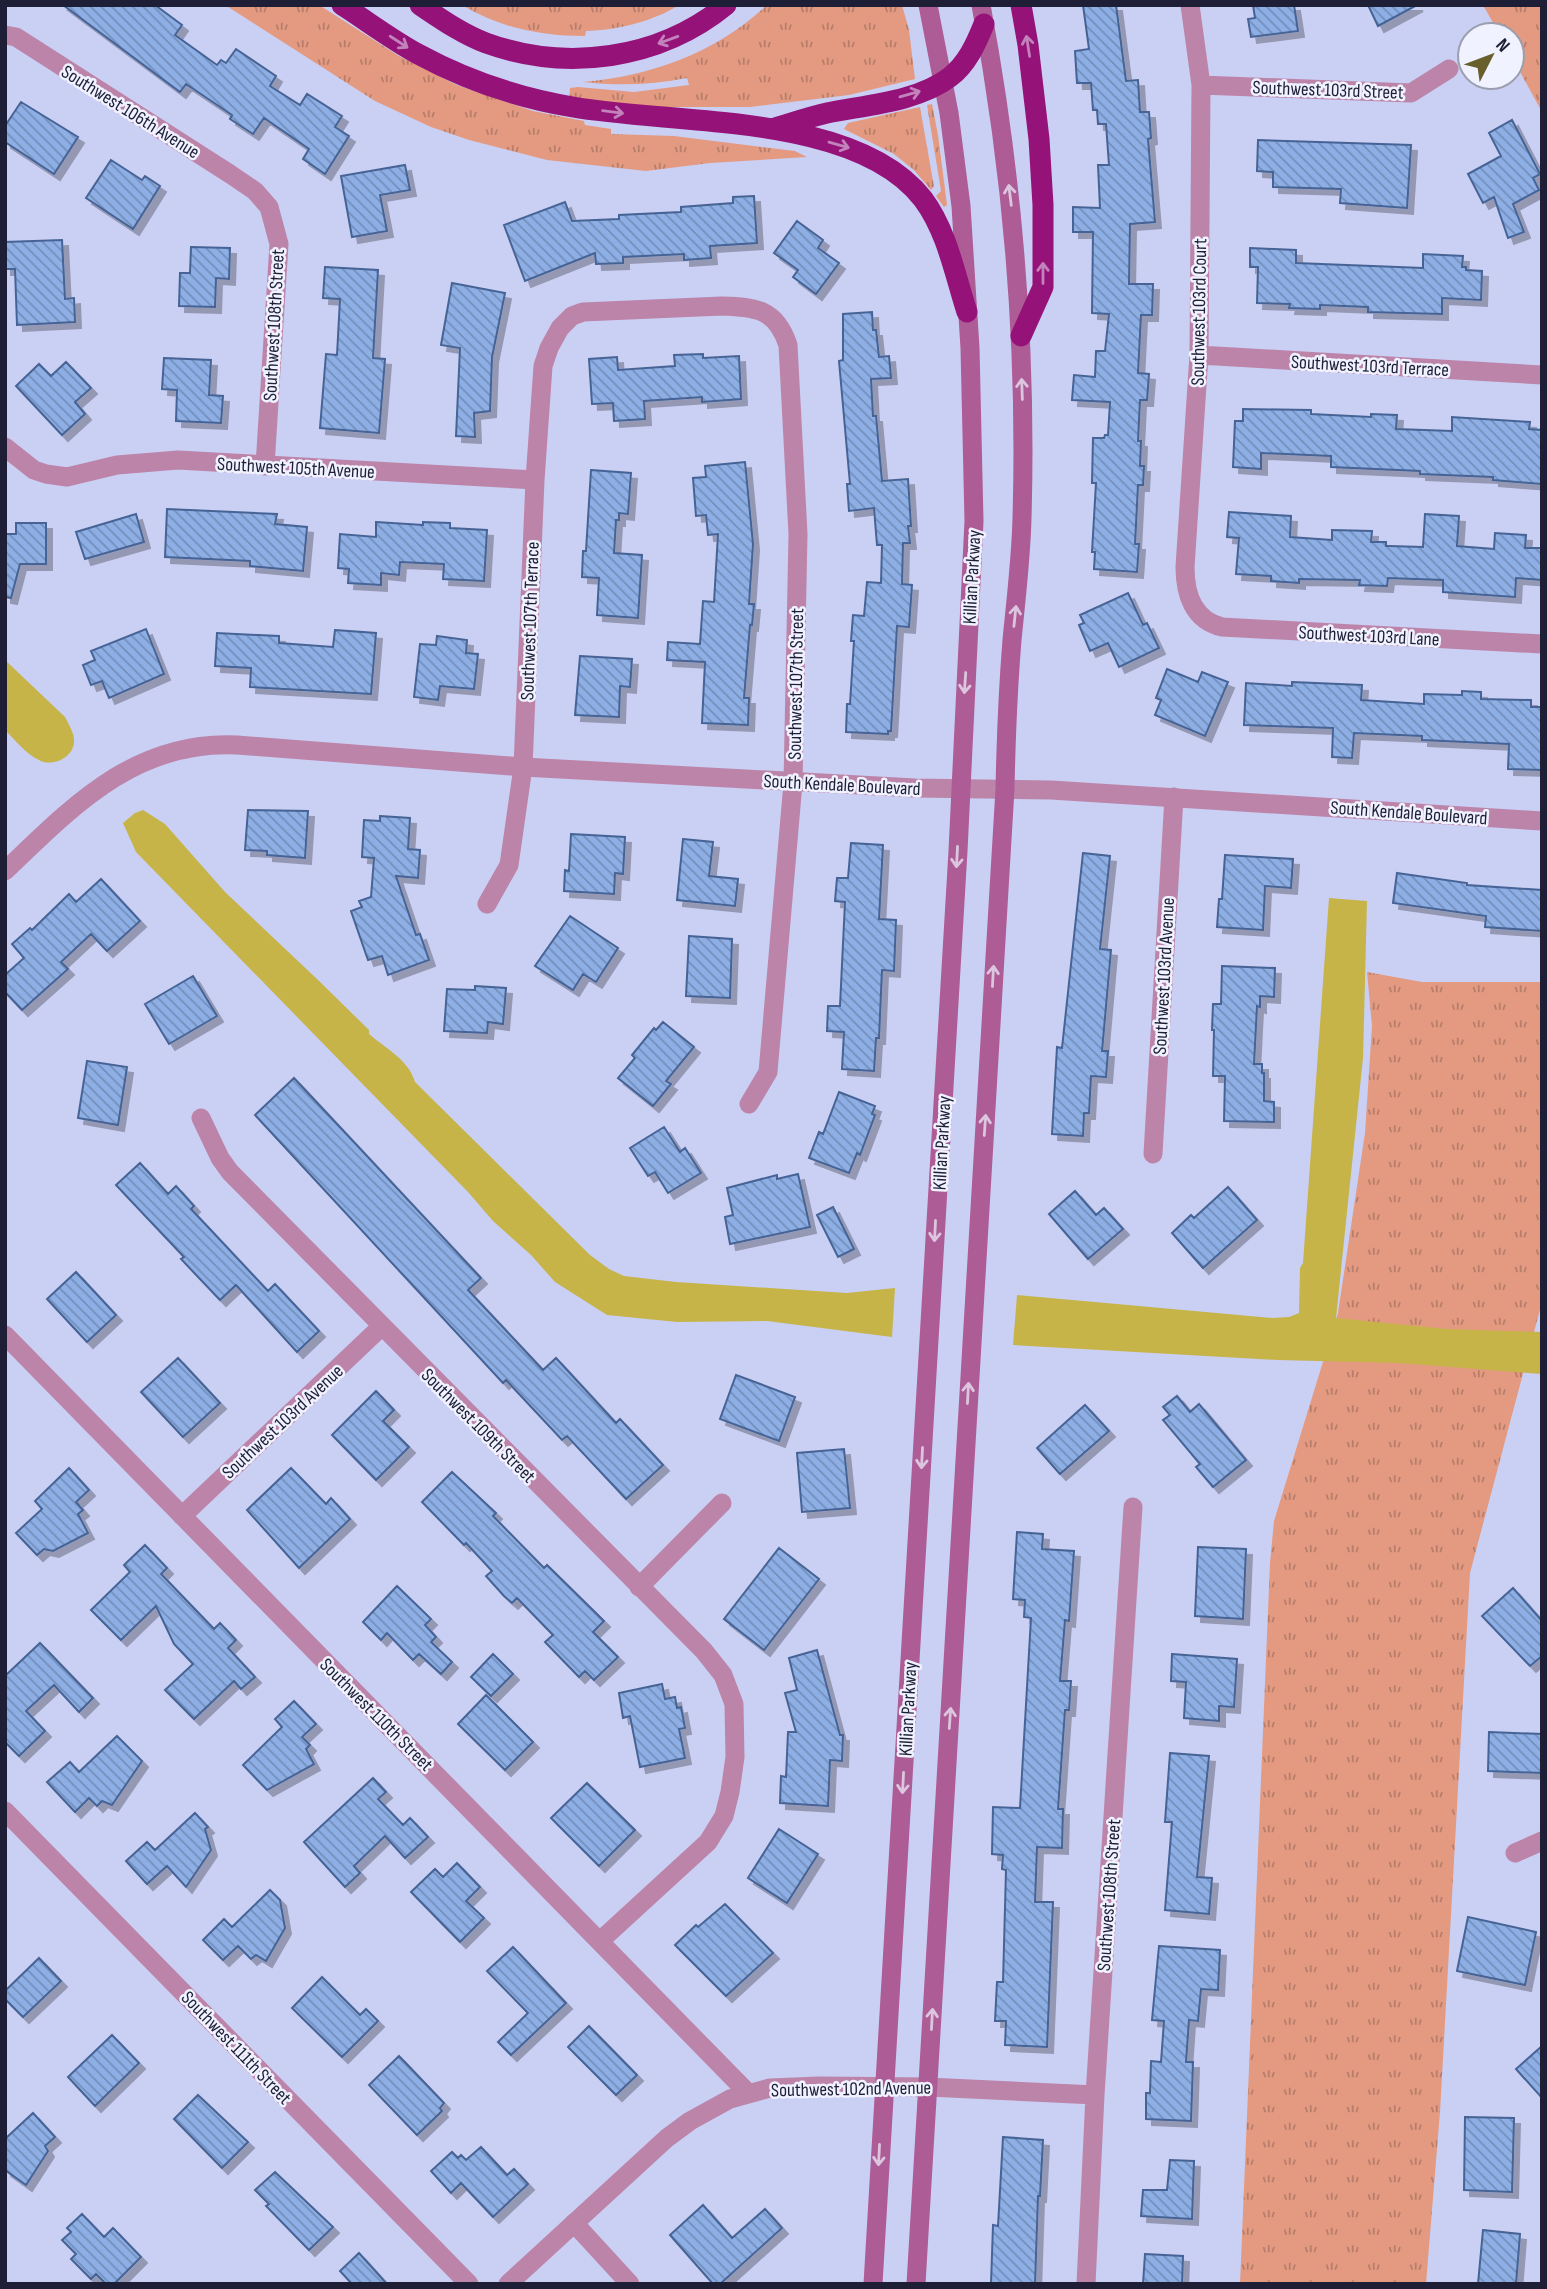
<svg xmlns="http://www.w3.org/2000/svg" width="1547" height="2289" font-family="'Sofia Sans Condensed',sans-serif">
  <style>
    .grass { fill: url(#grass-tufts) }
    .water { fill: #c6b449 }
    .building { fill: url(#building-back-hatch); stroke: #466495; stroke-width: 2; filter: url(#shadow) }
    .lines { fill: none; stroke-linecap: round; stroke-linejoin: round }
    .minor { stroke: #bc84a9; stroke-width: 19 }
    .tertiary { stroke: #bc84a9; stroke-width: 19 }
    .secondary { stroke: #ad5c95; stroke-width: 19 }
    .motorway { stroke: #951278; stroke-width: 21 }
    .oneway { stroke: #c282bc }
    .oneway2 { stroke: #dcc5df }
    .labels { text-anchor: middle; stroke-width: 5; stroke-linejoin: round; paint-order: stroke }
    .street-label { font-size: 19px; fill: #1e1f36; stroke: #f0f2ff }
  </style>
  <defs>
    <pattern id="grass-tufts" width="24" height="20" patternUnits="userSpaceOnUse" patternTransform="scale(1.75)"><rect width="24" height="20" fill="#e39a81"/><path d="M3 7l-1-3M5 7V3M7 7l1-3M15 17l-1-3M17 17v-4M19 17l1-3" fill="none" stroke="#b77d6a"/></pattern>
    <pattern id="building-back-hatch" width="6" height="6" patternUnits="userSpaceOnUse" patternTransform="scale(1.75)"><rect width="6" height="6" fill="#8eafe5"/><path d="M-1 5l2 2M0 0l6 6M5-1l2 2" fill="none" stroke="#738eba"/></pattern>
    <filter id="shadow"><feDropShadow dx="6" dy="6" stdDeviation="0" flood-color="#0004"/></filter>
  </defs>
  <rect width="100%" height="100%" fill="#cacff4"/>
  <path class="grass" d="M225,5h94l80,51 58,29 76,26 51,10 1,4 26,4v5l63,2 121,15 12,6 -97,6 -64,8 -99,-11 -78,-20 -38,-13 -56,-26z
    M462,5h217c-27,17 -62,25 -93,26l-1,5c-44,0 -85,-8 -123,-31z
    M767,5h135l7,25 6,49 -66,16 -99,12h-94l-87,-9 1,-10 8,-1 56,5 55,-7 -2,-7c-35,7 -69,8 -104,4 68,-6 133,-29 184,-77z
    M1483,5h59v107l-30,-55v-22h-12z
    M932,104l6,31 9,70 -3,2 -8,-11 5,-5 -14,-86z
    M920,107l13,74 1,5 -3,4 -17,-20 -20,-16 -50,-25 4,-6z
    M1367,972l55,10h120v320l-72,271 -30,539 -14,172h-186l30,-721 4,-42 64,-208 27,-180 7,-107z"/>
  <path class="water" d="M5,660l60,57c4,8 10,17 9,26 -2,16 -23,24 -35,17 -13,-6 -24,-20 -34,-30z
    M143,810l22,14 60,68 92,87 52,51v4c16,14 40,26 46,48l175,173 19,14 15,7 52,6 171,11 48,-5 -3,49 -125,-16 -90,1 -70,-7 -52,-33 -24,-27 -38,-34 -25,-29 -332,-340 -13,-29 12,-10z
    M1329,898l38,3 -4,157 -27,260 110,11 96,3v42l-144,-11 -120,-3 -265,-15 4,-50 255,23 17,-1 10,-4 1,-45 3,-5z"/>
  <path class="building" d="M63,5h92l27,20 -7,10 42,30 4,-5 5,3 10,-14 40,27 -6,10 30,19 7,-11 35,22 -7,11 14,9 -24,38 -22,-15 6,-10 -45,-31 -11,16 -23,-15 2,-4 -46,-31 -6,8z
    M1083,5h33l10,76 12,-1 2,32h9l2,26 -3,1 7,83 -25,2 -1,60h24l-1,31h-11l-3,58 11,1 -2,26h-7l-2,41h3l-1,25h4l-1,19h-5l-3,59h4l-2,28 -43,-3 1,-17h-3l4,-69h-4l1,-45h11l1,-3h3l2,-33 -38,-2 2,-25 21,2 1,-26h9l4,-37 -17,-1 1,-81h-20v-25l27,1 -2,-43h11l-3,-41h-8l-1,-14h-4l-2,-27h-14l-2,-32 14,-2z
    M1253,5h41l4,26 -47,6 -3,-18 7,-1z
    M1368,5h49l-39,21z
    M21,102l57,35 -24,37 -49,-32v-16z
    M1512,120l28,54 -7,4 6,12 -26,14 11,28 -16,6 -14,-41 -11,6 -15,-29 33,-18 -12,-23z
    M1258,140l153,5 -4,63 -67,-5 1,-14 -68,-2v-15l-16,-1z
    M111,160l31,20 3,-4 15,10 -27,43 -47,-31z
    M405,165l5,25 -30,5 7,36 -35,6 -11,-61z
    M754,196l3,47 -47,3 1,12 -27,2v-6l-61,3v6l-27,1 -1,-11 -70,28 -21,-56 61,-23 7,19 47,-2v-4l62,-3v-5l52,-4v-6z
    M797,221l26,19 -5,8 21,15 -23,31 -23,-17 5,-7 -24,-17z
    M62,240l3,59 9,-1 1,24 -58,3 -2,-56h-10v-27z
    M191,247l39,1 -1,31 -13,-1 -1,29 -36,-1 1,-33h10z
    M1250,248l46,2v13l127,5v-14l40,2 -1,11h4v3l16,1 -1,29 -39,-2v16l-74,-2v-5l-48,-2v4l-31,-1 1,-4 -33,-1 1,-36h-8z
    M325,267l53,3 -5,88 12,1 -6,74 -59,-5 6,-74 11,1 3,-56 -17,-1z
    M452,283l53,10 -13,64 -2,54 -16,2 1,24 -19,-1 4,-88 -19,-3z
    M872,312l1,18h3l3,27 10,-1 2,22 -20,1 2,37h3l6,65 26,-2 3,47h-3l2,17h-7l-1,41 10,1 -3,42 -12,-1 -6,105h-3v3l-42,-2 1,-28h3l4,-63h-3l2,-26 11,1 3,-34 14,1 1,-38h-5l-3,-37 -25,3 -2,-27h3l-11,-123 4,-1v-46z
    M703,354v4l36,-2 2,43 -39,3v-5l-58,4 1,18 -31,2 -1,-18 -21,1 -3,-45 28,-2 1,13 57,-4 -1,-11z
    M164,358l47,2 -2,35 14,1 -2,27 -45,-2 1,-31 -15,-1z
    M66,362l25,26 -16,14 10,12 -23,21 -46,-49 23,-22 12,12z
    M1243,409l68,1v4l60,3v-3l26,1 -1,14 56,2v-14l78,5 -1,7 13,1v54l-49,-4v-3l-73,-3v-3l-89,-4v-11l-70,-3v16l-28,-2 2,-46h8z
    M745,462l8,82 -4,60h5l-2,21h-2l-6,73h5l-1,27 -46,-2 3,-61 -38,-2 1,-18 32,2 3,-43 11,1 4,-68 -10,1 -2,-20 -10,1 -3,-38 13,-1 -1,-11z
    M591,470l40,3 -3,41 -9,-1v7h-3l-2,33 28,2 -4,63 -41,-3 2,-37 -17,-1 1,-26h3z
    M167,509l110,5 -2,10 32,3 -4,44 -53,-5v-5l-85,-4z
    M1229,512l62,4 -1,21 42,3v-10l40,1 -1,11h15v4h3l34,1 2,-33 34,2 -2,30 37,3 1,-16 31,2 -1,13h17v32l-26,-2 -1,19 -72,-5v-12l-55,-2 -1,8 -28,-1 1,-5 -61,-1v4l-28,-2v-5l-35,-2 3,-36 -12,-1z
    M136,514l8,28 -59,17 -9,-27z
    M376,522l47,3v-3l27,1v5l37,2 -3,51 -41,-2 1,-15 -44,-2 -1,13 -18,-2v12l-33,-2 1,-14 -11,-1 2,-34 36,3z
    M16,523h30v41h-26l-9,34 -6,-1v-63h11z
    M1128,593l15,32 4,-2 12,25 -40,19 -11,-24 -18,8 -11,-26 5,-2 -4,-8z
    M146,629l18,45 -55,24 -7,-17 -11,4 -8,-20 12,-5 -4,-9z
    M335,630l41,3 -5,61 -121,-7 1,-19 -36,-2 2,-33 62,3v7l54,4z
    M437,636l30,4 -1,13 12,1 -4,35 -34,-3 -2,14 -24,-3 6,-53 16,1z
    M580,656l52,3 -2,28 -10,-1 -1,31 -44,-2z
    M1167,669l31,13 4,-10 26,10 -23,54 -50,-21 6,-15 -5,-2z
    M1292,682l70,3 -1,15 63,4v-10l38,1v-4l19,1v7l50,1v7h11v63l-34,-1 1,-25 -87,-4v-4l-68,-3 -2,25 -20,-1 1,-29 -89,-3 2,-42 46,3z
    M248,810l60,1 -3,47 -38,-3v-4l-22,-1z
    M380,816l30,2 -2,31 12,1 -2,28 -22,-2 20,59 4,-1 9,26 -41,15 -6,-19 -14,4 -17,-49 11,-4 -3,-6 12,-4 3,-39 -12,-1 2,-37 16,1z
    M571,834l54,3 -2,37 -8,-1 -1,21 -50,-3 1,-21 4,1z
    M683,839l30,3 -4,34 29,3 -3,27 -58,-6z
    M851,843l32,2 -4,74 17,1 -2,51 -12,-1 -3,68h-3l-2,33 -32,-2 2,-37 -17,-1 1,-25h12l5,-104 -10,-1 2,-23h11z
    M1083,853l27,3 -10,93 11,1 -9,101h6l-2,26 -15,-1 -2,37h-5l-1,23 -31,-2 5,-87 5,1z
    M1225,855l68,4 -2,29 -26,-2 -2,44 -46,-3 2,-28h3z
    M1397,873l70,10v2l75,5v41l-57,-4 1,-11 -93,-13z
    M101,879l39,42 -33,30 -16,-17 -30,28 7,7 -46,41 -17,-18v-17l19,-17 -12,-14 18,-16 2,2 37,-36 7,8z
    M570,916l48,32 -22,34 -13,-8 -10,16 -38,-24z
    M689,936l43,3 -2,59 -44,-2z
    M1222,966l53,2 -1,29 -14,-1v11l-3,-1 -3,58h8v9h2v28l10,1v20l-50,-1 1,-45h-12l1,-46h-2l1,-26h8z
    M193,976l24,40 -48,28 -24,-40z
    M475,986l31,2 -3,36 -15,-2 -1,11 -43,-2 3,-42 28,1z
    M663,1022l31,25 -28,34 5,3 -18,22 -35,-28 17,-20 -3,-3 22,-27 2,2z
    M87,1061l40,6 -9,58 -40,-7z
    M294,1078l187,200 -13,12 75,80 13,-12 60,65 4,-4 43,46 -37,34 -59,-63 -5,4 -56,-60 -3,3 -248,-268z
    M839,1092l36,14 -3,8 3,1 -15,40 -3,-2 -8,20 -40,-15 10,-26 4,2z
    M664,1127l16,25 5,-4 16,25 -33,20 -13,-21 -7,4 -18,-28z
    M140,1163l28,31 8,-8 18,20 -3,3 77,82 7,-7 44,47 -22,21 -61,-67 -16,15 -39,-41 3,-2 -68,-72z
    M798,1174l12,53 -80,17 -5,-27 8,-2 -6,-27 50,-13v4z
    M1228,1187l29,33 -54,48 -31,-35 19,-18 3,3z
    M1075,1191l21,24 8,-7 19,21 -35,30 -39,-45z
    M833,1207l21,42 -16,8 -21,-42z
    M76,1272l40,43 -29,27 -40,-43z
    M178,1358l42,45 -37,34 -42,-45z
    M736,1375l59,22 -16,44 -59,-22z
    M376,1391l18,19 -11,11 26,26 -33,33 -44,-45z
    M1177,1396l13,16 9,-8 47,56 -33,27 -17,-20 4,-3 -37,-44 7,-5 -7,-8z
    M1085,1405l24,26 -49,43 -23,-26z
    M844,1449l6,59 -48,4 -5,-59z
    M69,1468l20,22 -13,12 7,8 -5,4 10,19 -35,18 -9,-2 -7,6 -21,-22 26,-24 -7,-8z
    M291,1468l35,36 5,-6 19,21 -51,49 -52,-58z
    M452,1472l44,41 -3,3 51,52 3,-3 57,56 -11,11 25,25 -24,23 -9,-9 -6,6 -34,-35 8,-7 -36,-37 -5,5 -8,-7 -18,-20 6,-5 -26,-28 -2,2 -42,-43z
    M1017,1532l26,2 -1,15 32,2 -5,70 -4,-1 -5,61h11l-2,29h-4l-7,99h5l-1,39 -25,-1 -2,55h18l-6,145 -42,-2 1,-24h-11l2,-39h6l3,-112 -4,-1 1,-14 -11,-1 1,-47 27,1 11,-190 -7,-1 1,-17 -12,-1z
    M145,1545l22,23 -6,6 53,55 6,-6 16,17 -8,8 27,29 -14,12 -7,-8 -40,38 -29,-29 28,-26 -19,-20 -18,-38 -35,34 -30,-30 39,-38 -6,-7z
    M1198,1547l48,2 -3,70 -48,-3z
    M779,1548l40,31 -55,71 -40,-31z
    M397,1586l34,33 -6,6 11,12 -5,5 21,20 -11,12 -22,-20 -6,6 -26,-27 -6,7 -18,-18z
    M1513,1588l29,33v35l-12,10 -48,-50z
    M40,1643l53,55 -14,14 -25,-27 -28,26 19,20 -26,25 -14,-14v-66z
    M817,1650l23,85h3l-1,26 -12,-1 -2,46 -48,-3 1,-27 5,1 2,-45h8l-11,-39 12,-3 -8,-32z
    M493,1654l20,20 -22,22 -20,-19z
    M1172,1654l65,5 -3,48 -15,-1v15l-35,-3 2,-36 -15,-1z
    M662,1684l3,15 10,-2 2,11 4,-1 4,21 -6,1 6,29 -45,9 -10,-51 -7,2 -4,-25z
    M486,1695l47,47 -28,28 -47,-46z
    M294,1701l22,23 -14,13 8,8 -4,4 8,15 -47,26 -24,-25 39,-38 -7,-8z
    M1489,1732l53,2v39l-54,-2z
    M117,1736l25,25 -30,44 -10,-4 -5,5 -8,-8 -14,14 -28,-30 23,-20 9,10z
    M1170,1753l39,3 -12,121 15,1 -3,36 -44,-4 7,-88h-7z
    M373,1778l13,14 -8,7 25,26 7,-7 18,19 -23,21 -20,-22 -31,30 6,7 -15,14 -41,-45z
    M587,1783l48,47 -36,36 -48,-48z
    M195,1813l13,14 -3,2 6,21 -25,37 -19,-21 -20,18 -21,-23 21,-19 8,8z
    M779,1829l39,25 -31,49 -39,-25z
    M457,1863l23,24 -14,14 18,17 -24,24 -49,-50 24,-23 8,8z
    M270,1890l10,10 5,28 -19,33 -10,-6 -5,4 -13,-13 -15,14 -20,-20 21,-21 8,8z
    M725,1904l48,49 -47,43 -51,-51 21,-20 2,2z
    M1468,1917l68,15 -11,53 -68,-14z
    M1159,1946l61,4 -2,40 -17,-1 -3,32 -9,-1 -3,42h7l-2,59 -45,-2v-26h4l1,-32 10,1 3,-41 -12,-1z
    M513,1947l53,56 -55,52 -13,-13 30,-29 -41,-42z
    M39,1958l22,23 -38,36 -18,-18v-8z
    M322,1977l38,38 6,-6 12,12 -36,36 -50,-49z
    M589,2026l48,49 -21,20 -48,-48z
    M112,2035l27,28 -44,43 -27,-29z
    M1542,2046v52l-26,-29z
    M399,2056l45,47 -4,5 2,3 -25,24 -48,-50z
    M198,2095l50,47 -26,26 -48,-49z
    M33,2113l22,24 -10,9 3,5 -22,34 -21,-15v-31z
    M1465,2117l49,1 -2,74 -48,-2z
    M1003,2137l40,3 -3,56h-2l-3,88h-44l2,-59 5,1z
    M481,2147l26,28 7,-6 14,15 -35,33 -32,-34 -10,10 -20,-22 21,-19 6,6 3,-3 5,5z
    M1170,2160l24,1 -2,58 -51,-3 2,-26h24z
    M275,2172l58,55 -24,23 -43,-44 3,-2 -14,-14z
    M703,2205l29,33 33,-29 17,19 -62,56h-7l-43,-49z
    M82,2214l22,23 9,-9 28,29 -27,27h-8l-10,-10 -5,5 -20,-20 5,-5 -14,-14 9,-8 -4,-4z
    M1483,2230l37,4 -4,50h-38z
    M359,2253l28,31h-35l-12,-13z
    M1145,2254l38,2 -1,28h-39z"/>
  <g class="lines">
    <path class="minor" d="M1190,5l11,80 -2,270 -14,212c0,27 8,53 37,60l320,17
      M5,35l11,2 214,137 25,17 14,16 10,37 -14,222
      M1201,85l210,8 38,-24
      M1199,355l343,20
      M5,447l29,23 12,4 21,3 50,-12 61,-5 357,20
      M487,904l22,-39 14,-98 12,-287 8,-114 6,-18 11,-20 12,-12 11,-4 139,-6c34,1 54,3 66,39l10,189 -5,249 -25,289 -19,32
      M201,1118l19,40 10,14 474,479 19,24 11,29 1,53 -5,35 -6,24 -16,26 -108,99
      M1153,1154l21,-357
      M5,1335l743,758
      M182,1516l200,-190
      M639,1587l83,-84
      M5,1811l464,473
      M1515,1853l27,-12
      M928,2087l167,8
      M574,2223l56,61
      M1086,2284l9,-189 38,-588"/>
    <path class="tertiary" d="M5,871c68,-65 130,-131 232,-126l286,22 392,21 136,2 491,31
      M508,2284l159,-146 23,-17 40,-22 40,-11 49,-2 109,1"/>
    <path class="secondary" d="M873,2284l85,-1433 16,-330 -4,-173 -9,-142 -12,-93 -21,-108
      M916,2284l89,-1495c1,-50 3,-100 7,-149 4,-41 9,-81 10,-122 5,-172 -9,-343 -41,-513"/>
    <path class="motorway" d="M342,5c25,16 50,35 76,49 48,26 101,44 155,53 101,18 283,5 350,92 24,32 32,76 44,113
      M420,5c21,14 42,29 66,38 80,29 173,17 240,-38
      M1021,5l7,40 11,94 4,66v82l-22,49
      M775,128c17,-5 34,-11 52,-15 39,-8 90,-11 123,-36 17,-13 26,-33 34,-53"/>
  </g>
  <defs><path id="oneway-shaft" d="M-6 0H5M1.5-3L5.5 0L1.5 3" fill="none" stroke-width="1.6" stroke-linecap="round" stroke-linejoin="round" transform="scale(1.75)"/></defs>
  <g class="oneway">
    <use href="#oneway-shaft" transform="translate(668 40) rotate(160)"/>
    <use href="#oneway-shaft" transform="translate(399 42) rotate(33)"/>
    <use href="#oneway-shaft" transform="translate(1028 46) rotate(-99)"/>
    <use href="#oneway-shaft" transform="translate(910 94) rotate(-16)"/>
    <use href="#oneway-shaft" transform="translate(613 112) rotate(7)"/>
    <use href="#oneway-shaft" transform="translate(839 145) rotate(16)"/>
    <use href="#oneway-shaft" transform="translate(1043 273) rotate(-90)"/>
  </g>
  <g class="oneway2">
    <use href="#oneway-shaft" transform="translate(1010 195) rotate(-97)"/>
    <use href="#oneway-shaft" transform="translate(1022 389) rotate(-92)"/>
    <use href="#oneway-shaft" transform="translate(1015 616) rotate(-84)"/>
    <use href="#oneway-shaft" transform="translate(965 683) rotate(94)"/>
    <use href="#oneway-shaft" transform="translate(957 857) rotate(93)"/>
    <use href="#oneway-shaft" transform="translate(993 976) rotate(-87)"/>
    <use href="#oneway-shaft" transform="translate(985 1125) rotate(-86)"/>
    <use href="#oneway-shaft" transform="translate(935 1231) rotate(93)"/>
    <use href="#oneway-shaft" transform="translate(968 1393) rotate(-87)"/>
    <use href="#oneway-shaft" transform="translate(922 1458) rotate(93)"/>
    <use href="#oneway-shaft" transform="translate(950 1718) rotate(-86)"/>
    <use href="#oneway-shaft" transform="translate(903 1783) rotate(93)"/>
    <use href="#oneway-shaft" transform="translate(932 2019) rotate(-87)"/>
    <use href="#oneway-shaft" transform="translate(879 2155) rotate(93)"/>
  </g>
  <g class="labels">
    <g class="street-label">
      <text transform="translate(1328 89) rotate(2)" y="7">Southwest 103rd Street</text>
      <text transform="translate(131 111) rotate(32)" y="7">Southwest 106th Avenue</text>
      <text transform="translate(1198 312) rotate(-89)" y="7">Southwest 103rd Court</text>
      <text transform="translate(273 325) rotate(-87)" y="7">Southwest 108th Street</text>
      <text transform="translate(1370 365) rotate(3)" y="7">Southwest 103rd Terrace</text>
      <text transform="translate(296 467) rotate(3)" y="7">Southwest 105th Avenue</text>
      <text transform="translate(971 577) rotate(-87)" y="7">Killian Parkway</text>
      <text transform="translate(529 621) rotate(-88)" y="7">Southwest 107th Terrace</text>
      <text transform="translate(1369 635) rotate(3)" y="7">Southwest 103rd Lane</text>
      <text transform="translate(795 684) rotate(-89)" y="7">Southwest 107th Street</text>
      <text transform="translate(842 784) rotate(3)" y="7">South Kendale Boulevard</text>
      <text transform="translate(1409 812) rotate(4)" y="7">South Kendale Boulevard</text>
      <text transform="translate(1163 976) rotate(-87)" y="7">Southwest 103rd Avenue</text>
      <text transform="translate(941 1143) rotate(-87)" y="7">Killian Parkway</text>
      <text transform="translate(282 1421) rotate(-43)" y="7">Southwest 103rd Avenue</text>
      <text transform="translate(479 1425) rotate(45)" y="7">Southwest 109th Street</text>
      <text transform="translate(907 1709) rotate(-87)" y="7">Killian Parkway</text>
      <text transform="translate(377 1714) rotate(45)" y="7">Southwest 110th Street</text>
      <text transform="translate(1108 1895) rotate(-86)" y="7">Southwest 108th Street</text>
      <text transform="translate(237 2047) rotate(46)" y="7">Southwest 111th Street</text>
      <text transform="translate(851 2088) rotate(-1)" y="7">Southwest 102nd Avenue</text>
    </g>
  </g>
  <rect width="1547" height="2289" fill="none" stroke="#1e1f36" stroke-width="14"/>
  <g transform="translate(1491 56) rotate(48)"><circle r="33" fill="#f0f2ff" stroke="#9c9eaf" stroke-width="2"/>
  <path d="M0-5L12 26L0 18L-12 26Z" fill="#685f2c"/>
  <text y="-10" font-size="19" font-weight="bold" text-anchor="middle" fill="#1e1f36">N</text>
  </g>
</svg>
